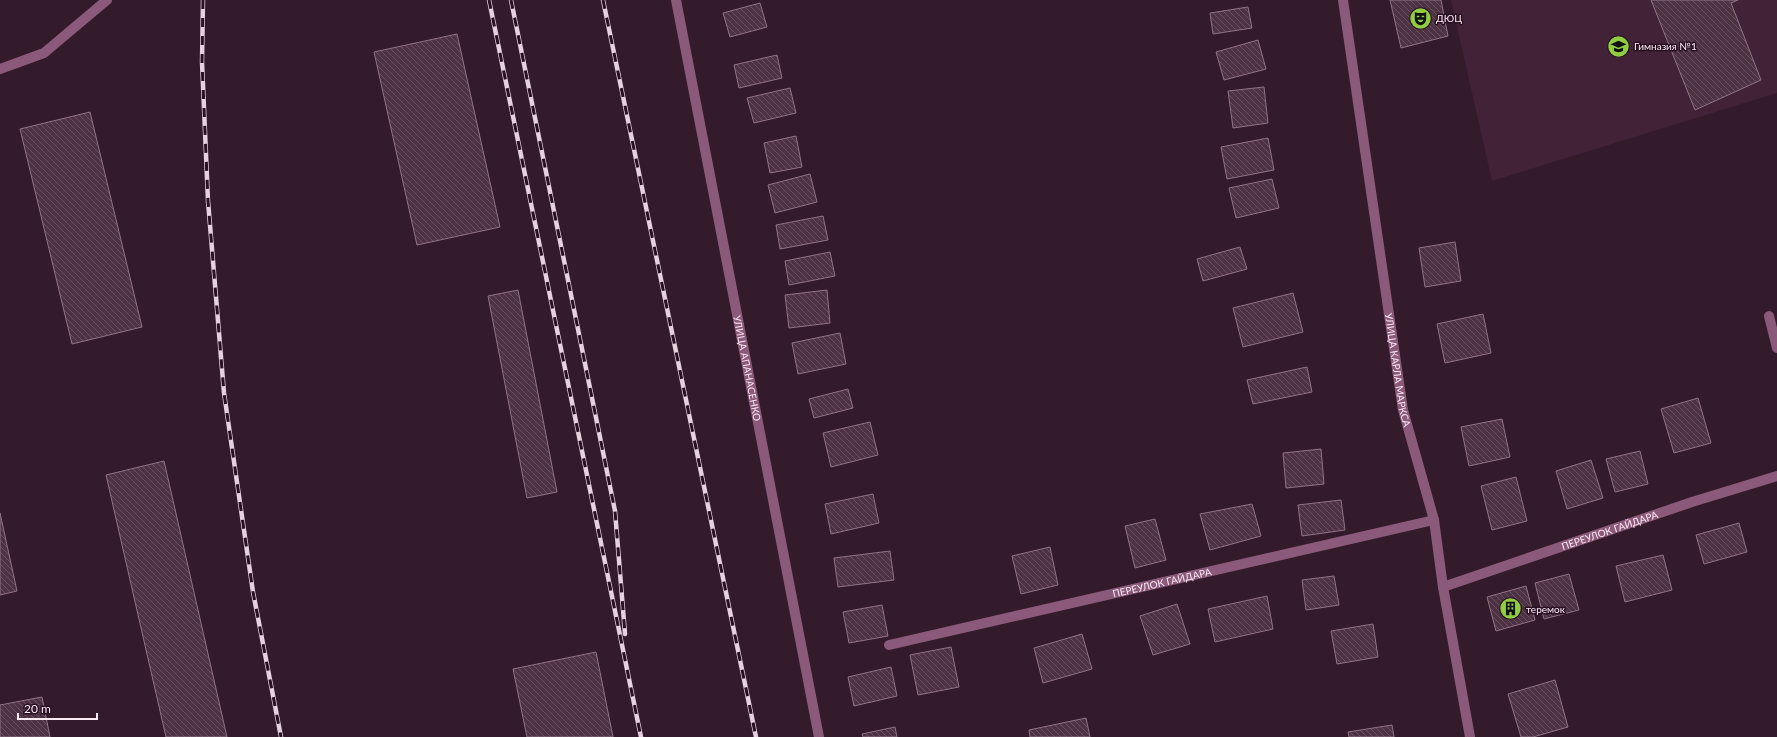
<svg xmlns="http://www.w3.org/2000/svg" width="1777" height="737" font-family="Lato,sans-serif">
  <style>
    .built { fill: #412237 }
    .building { fill: url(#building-back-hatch); stroke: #917386 }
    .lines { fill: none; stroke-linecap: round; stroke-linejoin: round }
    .minor { stroke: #8b5a7a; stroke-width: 10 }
    .rail-casing { stroke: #e5d2de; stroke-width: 4.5 }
    .rail { stroke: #291122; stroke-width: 3; stroke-dasharray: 9; stroke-linecap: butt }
    .labels { text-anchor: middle; stroke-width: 3; stroke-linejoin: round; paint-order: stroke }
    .poi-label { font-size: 10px; fill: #fbe9f4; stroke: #291122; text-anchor: start }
    .street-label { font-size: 10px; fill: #fbe9f4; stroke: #291122 }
  </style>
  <defs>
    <pattern id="building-back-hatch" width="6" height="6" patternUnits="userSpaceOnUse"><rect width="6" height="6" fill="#4d3244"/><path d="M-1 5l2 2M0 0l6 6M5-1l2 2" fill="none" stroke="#685060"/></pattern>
  </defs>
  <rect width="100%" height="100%" fill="#341b2c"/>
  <path class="built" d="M1451,0h326v93l-285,88z"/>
  <path class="building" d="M1390,0h51l7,36 -47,12z
    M1651,0h87l-7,3 30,77 -66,30z
    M760,3l7,24 -37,10 -7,-24z
    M1248,7l4,21 -39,6 -3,-21z
    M457,34l43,193 -83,18 -43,-193z
    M1258,40l8,29 -42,11 -8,-28z
    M777,55l5,23 -43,10 -5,-23z
    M1264,87l4,36 -35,5 -5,-37z
    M790,88l6,25 -42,10 -7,-25z
    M90,112l52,215 -70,17 -52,-215z
    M796,136l6,31 -32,6 -6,-30z
    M1268,138l6,32 -47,9 -6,-32z
    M810,174l7,28 -42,11 -7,-28z
    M1272,179l7,29 -43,10 -7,-30z
    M823,216l5,24 -48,9 -4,-24z
    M1455,242l6,39 -36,6 -6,-39z
    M1240,247l7,22 -44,12 -6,-22z
    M830,252l5,24 -46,9 -4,-24z
    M518,290l39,202 -30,6 -39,-202z
    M827,290l3,33 -41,5 -4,-33z
    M1293,293l10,39 -60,15 -10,-39z
    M1483,314l8,39 -46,10 -8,-39z
    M840,333l6,31 -48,10 -6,-31z
    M1307,367l5,25 -59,12 -6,-24z
    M848,389l5,19 -39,10 -5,-19z
    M1698,398l13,45 -37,10 -13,-44z
    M1502,419l8,38 -41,9 -8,-39z
    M870,422l8,33 -47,12 -8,-34z
    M1321,449l3,35 -38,4 -3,-35z
    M1640,451l8,33 -33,8 -9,-33z
    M1591,460l12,38 -36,11 -11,-38z
    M164,461l63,276h-61l-60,-262z
    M1516,477l11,44 -35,9 -11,-44z
    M873,494l6,29 -48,11 -6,-30z
    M1341,500l4,30 -43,6 -4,-31z
    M1252,504l9,32 -51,14 -10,-36z
    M0,513l17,78 -17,4z
    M1155,519l11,41 -31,8 -10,-42z
    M1739,523l8,29 -43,12 -8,-29z
    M1050,547l8,38 -37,9 -9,-38z
    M890,551l4,29 -56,7 -4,-29z
    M1663,555l9,35 -47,12 -9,-36z
    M1569,574l10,36 -35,9 -9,-36z
    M1334,576l5,29 -33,5 -4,-30z
    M1526,586l9,34 -39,11 -9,-34z
    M1267,596l6,33 -58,13 -7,-33z
    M1177,604l13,40 -37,11 -13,-39z
    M882,605l6,31 -39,7 -6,-31z
    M1373,624l5,33 -41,7 -6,-33z
    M1082,634l10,35 -49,14 -9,-35z
    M951,647l8,40 -41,8 -8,-40z
    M596,652l17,85h-86l-14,-68z
    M891,667l6,29 -43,10 -6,-29z
    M1555,680l13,47 -35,10h-12l-13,-43z
    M42,697l8,40h-50v-32z
    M1086,718l4,19h-60l-1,-7z
    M1392,725l2,12h-45l-1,-5z
    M895,727l2,10h-34l-1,-3z"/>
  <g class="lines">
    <g class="minor">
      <path id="s1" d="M676,0l143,737"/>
      <path id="s2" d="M1343,0l60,410 31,110 9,67 27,150"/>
      <path d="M0,69l44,-16 63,-53"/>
      <path d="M1769,316l8,32"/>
      <path id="s3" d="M1443,587l249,-85 85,-26"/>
      <path id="s4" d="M889,645l545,-125"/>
    </g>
    <defs>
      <path id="rail" d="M203,0l-1,62 6,139 16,192 29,199 28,145
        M489,0l152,737
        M511,0l104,511 10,123
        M603,0l153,737"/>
    </defs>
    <use href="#rail" class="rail-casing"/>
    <use href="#rail" class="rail"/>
  </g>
  <defs>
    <symbol id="theatre-disc" viewBox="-11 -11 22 22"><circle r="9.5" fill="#90cd40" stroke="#291122"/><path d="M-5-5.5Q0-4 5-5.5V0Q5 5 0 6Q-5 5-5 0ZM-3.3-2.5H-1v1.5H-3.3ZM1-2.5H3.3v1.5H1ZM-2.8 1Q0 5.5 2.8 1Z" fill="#111"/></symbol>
    <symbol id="school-disc" viewBox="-11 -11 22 22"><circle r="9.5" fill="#90cd40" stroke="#291122"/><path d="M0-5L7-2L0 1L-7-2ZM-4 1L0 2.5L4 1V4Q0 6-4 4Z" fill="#111"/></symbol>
    <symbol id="building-disc" viewBox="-11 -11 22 22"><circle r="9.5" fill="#90cd40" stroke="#291122"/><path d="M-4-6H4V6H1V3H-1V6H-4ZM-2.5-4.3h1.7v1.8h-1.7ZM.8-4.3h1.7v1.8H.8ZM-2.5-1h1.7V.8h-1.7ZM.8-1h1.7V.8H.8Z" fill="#111"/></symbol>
  </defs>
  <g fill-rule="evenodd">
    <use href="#theatre-disc" x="1408" y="6" width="25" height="25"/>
    <use href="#school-disc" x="1606" y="34" width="25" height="25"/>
    <use href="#building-disc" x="1498" y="596" width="25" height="25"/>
  </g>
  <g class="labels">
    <g class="poi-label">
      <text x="1436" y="22">ДЮЦ</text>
      <text x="1634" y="50">Гимназия №1</text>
      <text x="1526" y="613">теремок</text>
    </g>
    <g class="street-label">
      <text dy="4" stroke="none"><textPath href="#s1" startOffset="375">УЛИЦА АПАНАСЕНКО</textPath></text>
      <text dy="4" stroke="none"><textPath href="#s2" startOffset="374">УЛИЦА КАРЛА МАРКСА</textPath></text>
      <text dy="4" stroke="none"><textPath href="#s3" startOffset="176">ПЕРЕУЛОК ГАЙДАРА</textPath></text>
      <text dy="4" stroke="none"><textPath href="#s4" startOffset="280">ПЕРЕУЛОК ГАЙДАРА</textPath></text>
    </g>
  </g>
  <path d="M18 713v6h79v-6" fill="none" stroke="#fbe9f4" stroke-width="2"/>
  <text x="24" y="713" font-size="12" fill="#fbe9f4" stroke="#291122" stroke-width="3" paint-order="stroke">20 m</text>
</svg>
